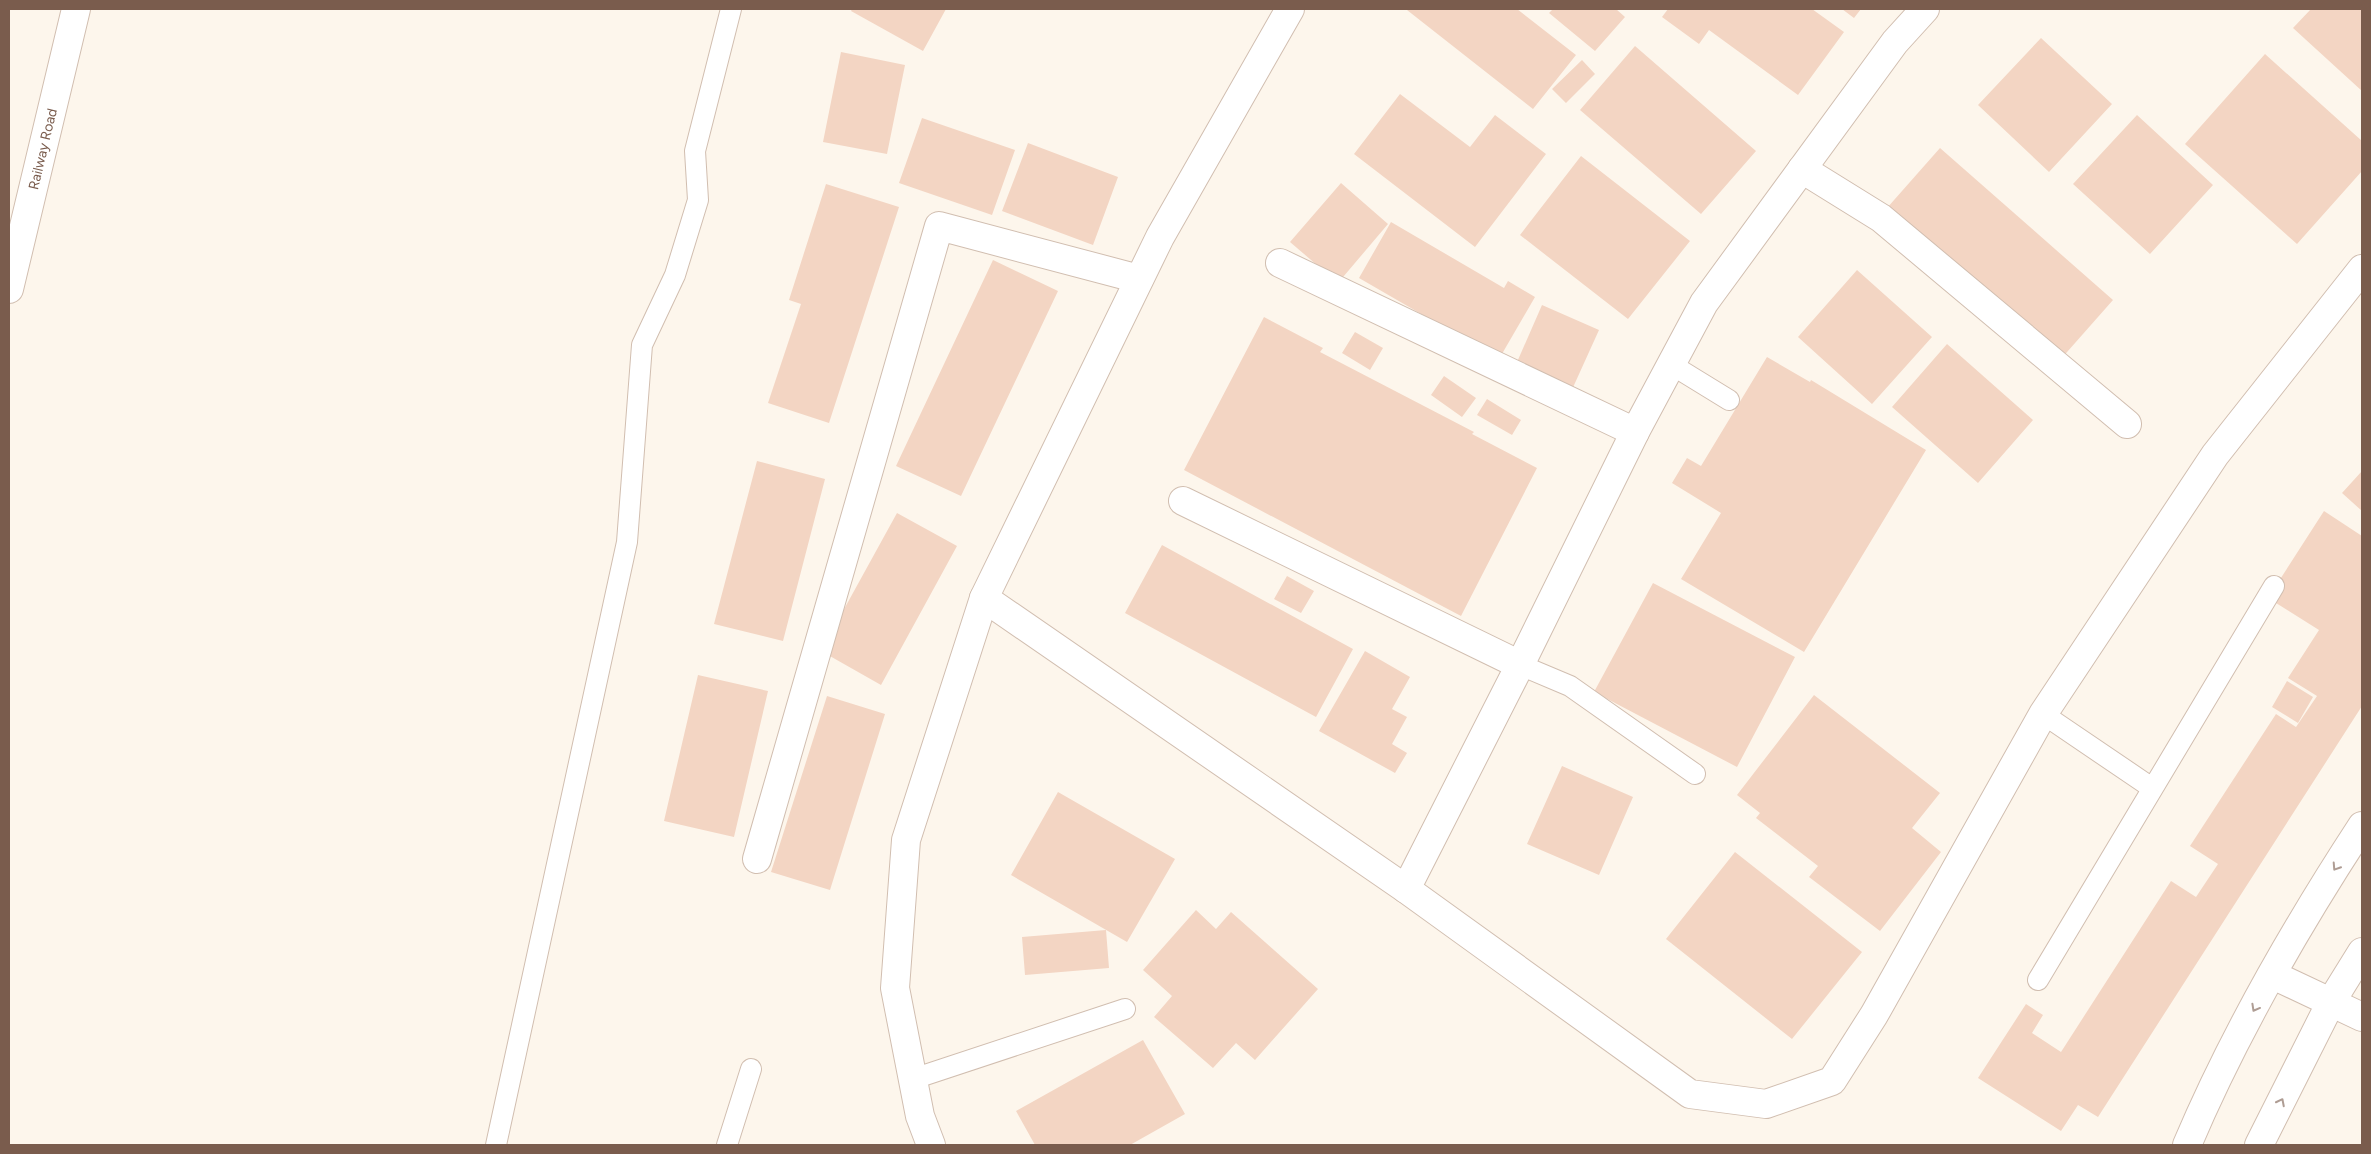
<svg xmlns="http://www.w3.org/2000/svg" width="2371" height="1154" font-family="Figtree,sans-serif">
  <style>
    .building { fill: #f3d5c3 }
    .lines { fill: none; stroke-linecap: round; stroke-linejoin: round }
    .service-casing { stroke: #d1beb0; stroke-width: 22 }
    .minor-casing { stroke: #d1beb0; stroke-width: 30 }
    .service { stroke: #fff; stroke-width: 20 }
    .minor { stroke: #fff; stroke-width: 28 }
    .oneway { stroke: #af9d94 }
    .labels { text-anchor: middle; stroke-width: 4.5; stroke-linejoin: round; paint-order: stroke }
    .street-label { font-size: 14px; fill: #7a5c4d; stroke: #fffaf3 }
  </style>
  <rect width="100%" height="100%" fill="#fdf6ec"/>
  <path class="building" d="M852,9h94l-23,42 -72,-40z
    M1408,9h109l59,46 -43,54 -126,-99z
    M1553,9h63l9,8 -30,34 -46,-38z
    M1668,9h144l32,23 -46,63 -89,-65 -10,14 -37,-27z
    M1842,9h19l-7,9z
    M2311,9h51v82l-69,-63z
    M2041,38l71,66 -63,68 -71,-67z
    M1635,46l121,105 -55,63 -121,-104z
    M841,52l64,13 -18,89 -64,-12z
    M2265,54l97,87v30l-65,73 -112,-100z
    M1582,60l13,14 -29,29 -14,-14z
    M1400,94l70,53 25,-32 51,39 -71,93 -121,-93z
    M2137,115l76,70 -63,69 -77,-70z
    M922,118l93,32 -23,65 -93,-32z
    M1028,143l90,34 -25,68 -91,-34z
    M1940,148l173,152 -53,60 -173,-152z
    M1581,156l109,85 -62,78 -108,-84z
    M1341,183l47,41 -50,59 -48,-41z
    M826,184l73,23 -70,216 -61,-20 33,-99 -12,-4z
    M1391,222l113,66 4,-7 27,16 -36,62 -140,-81z
    M993,260l65,31 -97,205 -65,-30z
    M1857,270l75,67 -60,67 -74,-67z
    M1542,305l57,25 -29,64 -56,-25z
    M1264,317l59,31 -3,4 154,80 -2,2 65,34 -76,148 -277,-146z
    M1355,332l28,16 -13,22 -28,-17z
    M1947,344l86,76 -55,63 -86,-76z
    M1767,357l43,25 1,-2 115,70 -122,202 -123,-73 40,-66 -49,-30 15,-25 14,8z
    M1444,376l32,22 -14,19 -31,-22z
    M1487,399l34,21 -9,15 -35,-20z
    M757,461l68,18 -42,162 -69,-17z
    M2362,471v40l-20,-18z
    M2324,511l38,25v170l-264,411 -20,-12 -17,26 -83,-53 48,-74 17,11 -11,18 29,19 110,-171 25,16 22,-33 -28,-18 86,-132 20,13 21,-31 -29,-18 31,-48 -51,-32z
    M897,513l60,33 -76,139 -60,-34z
    M1162,545l191,104 -37,68 -191,-104z
    M1287,576l27,15 -13,22 -27,-14z
    M1653,583l142,74 -58,110 -143,-75z
    M1365,651l45,26 -18,32 15,8 -15,27 15,9 -12,20 -76,-42z
    M698,675l70,16 -34,146 -70,-16z
    M2287,681l26,16 -15,26 -26,-16z
    M1814,695l126,98 -28,35 29,24 -61,79 -71,-54 9,-11 -62,-48 4,-5 -23,-18z
    M827,696l58,18 -55,176 -59,-18z
    M1562,766l71,31 -34,78 -72,-31z
    M1058,792l117,67 -48,83 -116,-67z
    M1735,852l127,100 -70,87 -126,-100z
    M1196,910l20,19 15,-17 87,77 -63,71 -19,-17 -23,25 -59,-51 18,-21 -29,-26z
    M1106,930l3,38 -84,7 -3,-38z
    M1143,1040l42,74 -55,31h-95l-19,-34z"/>
  <g class="lines">
    <defs>
      <path id="service" d="M1672,365l57,35
        M1520,665l50,21 125,88
        M2043,714l109,74
        M2038,980l236,-394
        M913,1079l212,-70
        M496,1145l131,-603 15,-197 33,-70 23,-75 -3,-49 36,-142
        M727,1145l24,-76"/>
      <g id="minor">
        <path d="M1802,169l79,49 246,206"/>
        <path d="M1280,263l355,169"/>
        <path id="s1" d="M9,289l67,-280"/>
        <path d="M1183,501l337,164"/>
        <path d="M984,598l422,291 284,205 76,10 66,-23 42,-66 169,-301 172,-259 147,-186"/>
        <path d="M757,859l182,-633 200,53"/>
        <path d="M1406,889l114,-224 115,-233 69,-129 191,-261 30,-33"/>
        <path d="M2273,975l89,42"/>
        <path d="M931,1145l-11,-29 -25,-128 11,-148 78,-242 176,-361 130,-228"/>
        <path d="M2187,1145c47,-111 109,-218 175,-319"/>
        <path d="M2259,1145l72,-143 31,-50"/>
      </g>
    </defs>
    <use href="#service" class="service-casing"/>
    <use href="#minor" class="minor-casing"/>
    <use href="#service" class="service"/>
    <use href="#minor" class="minor"/>
  </g>
  <defs><path id="oneway-chevron" d="M-2-3.5L2.5 0L-2 3.5" fill="none" stroke-width="1.6" stroke-linecap="round" stroke-linejoin="round" transform="scale(1.25)"/></defs>
  <g class="oneway">
    <use href="#oneway-chevron" transform="translate(2336 867) rotate(123)"/>
    <use href="#oneway-chevron" transform="translate(2255 1008) rotate(119)"/>
    <use href="#oneway-chevron" transform="translate(2281 1102) rotate(-63)"/>
  </g>
  <g class="labels">
    <g class="street-label">
      <text dy="5" stroke="none"><textPath href="#s1" startOffset="144">Railway Road</textPath></text>
    </g>
  </g>
  <rect width="2371" height="1154" fill="none" stroke="#7a5c4d" stroke-width="20"/>
</svg>
